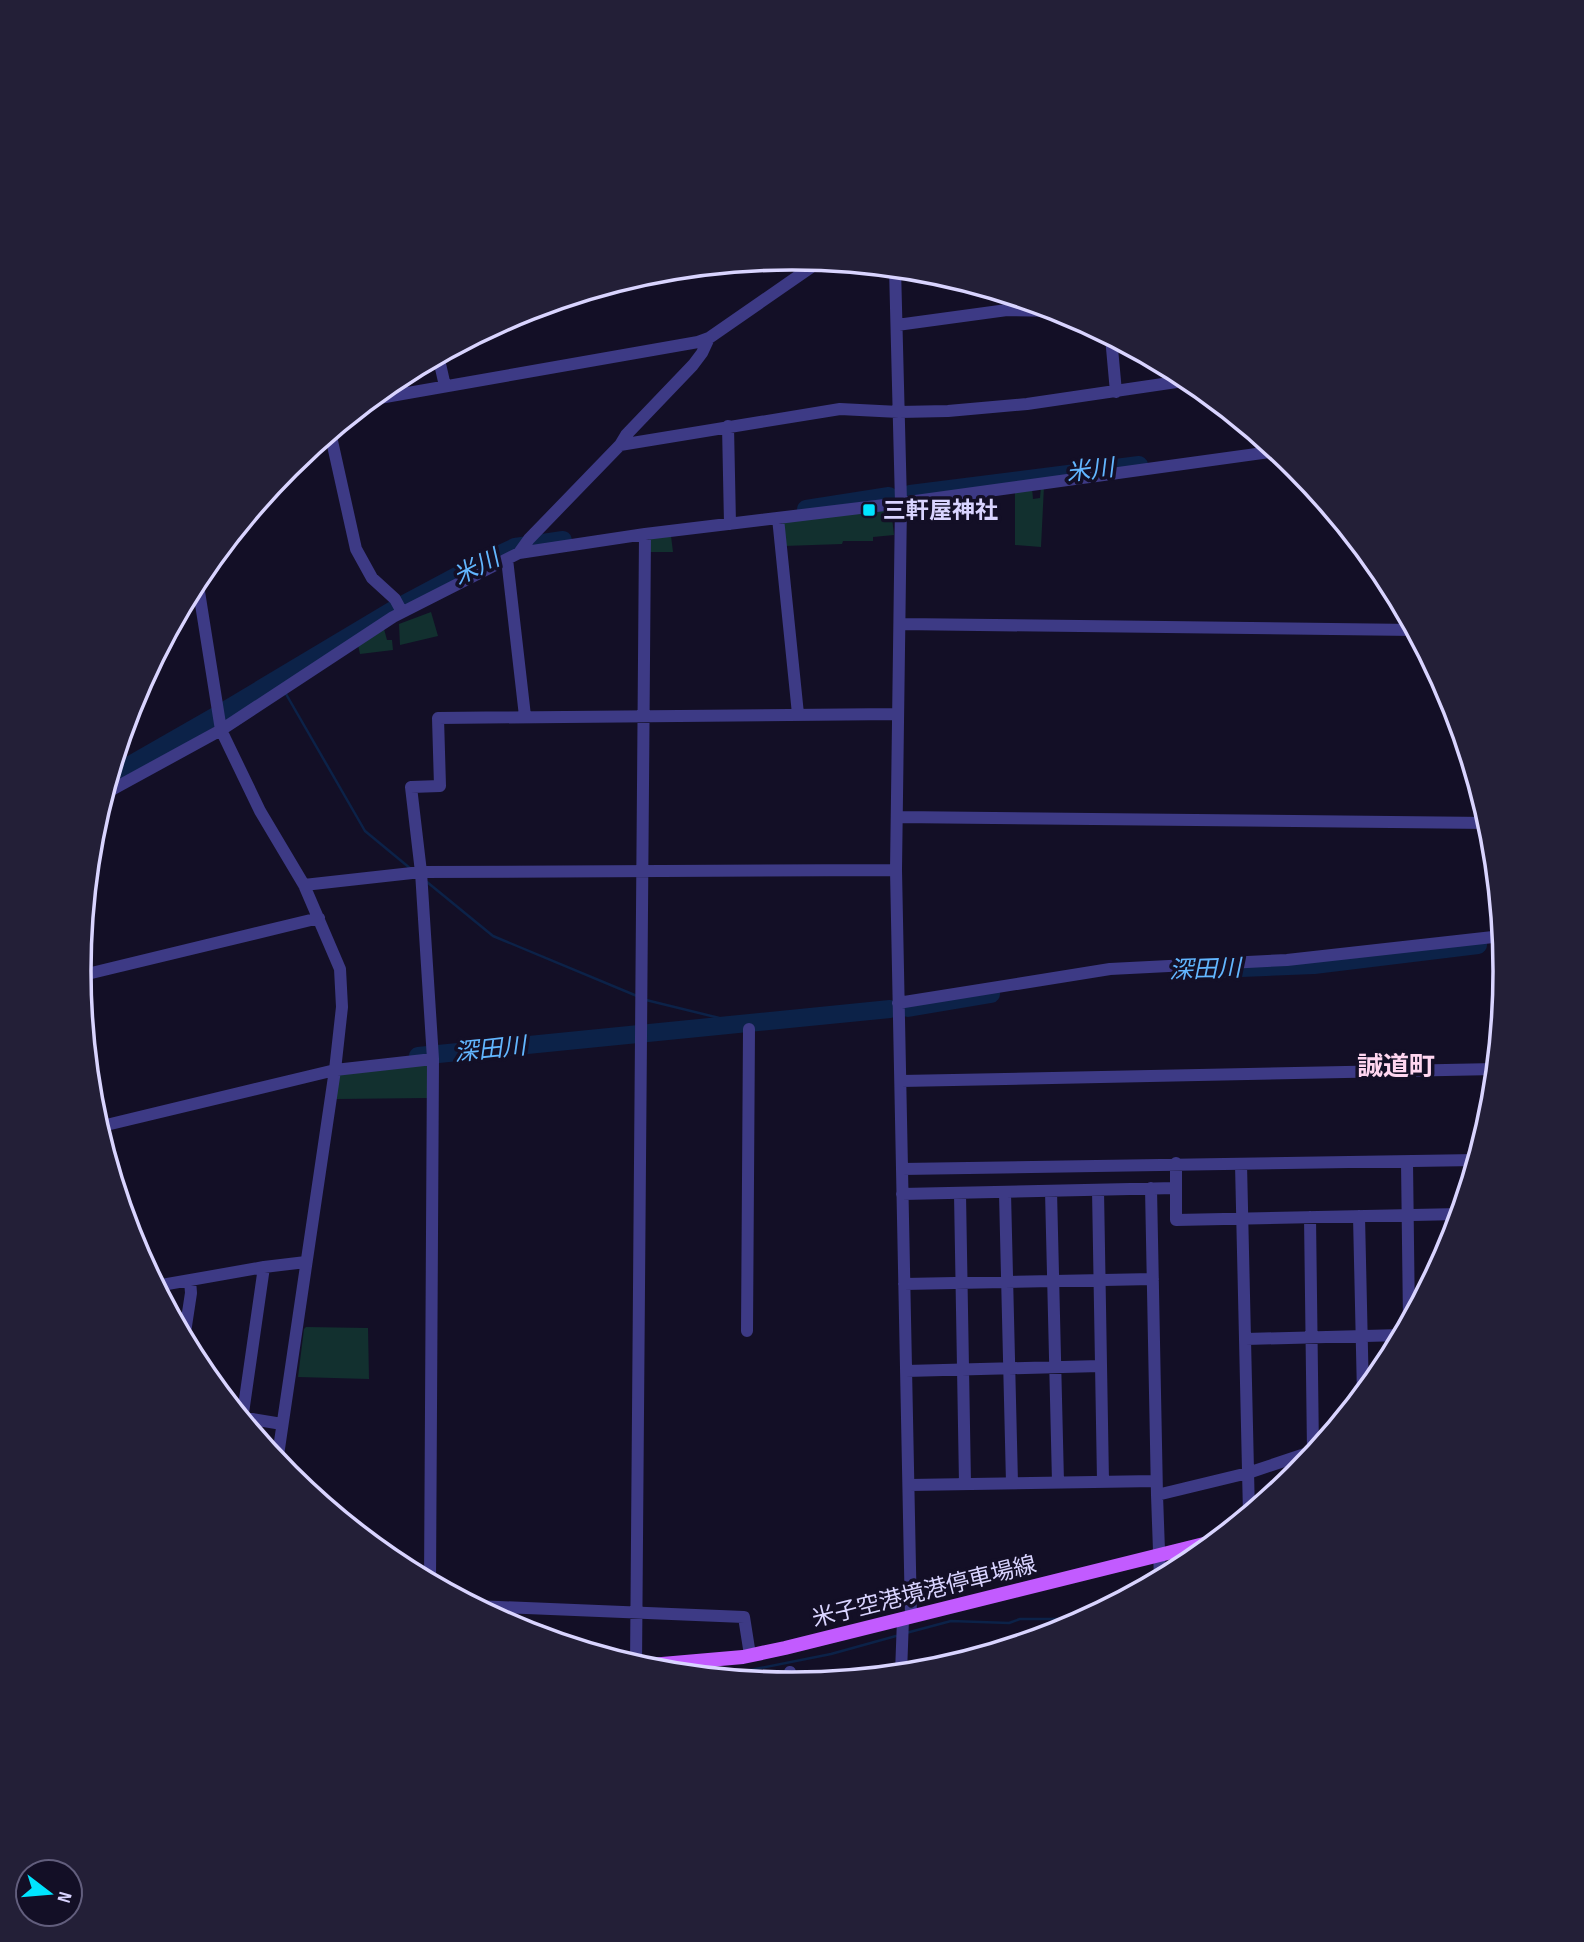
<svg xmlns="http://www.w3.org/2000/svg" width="1584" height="1942" font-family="'Sofia Sans Condensed','Noto Sans JP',sans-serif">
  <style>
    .green { fill: #12302f }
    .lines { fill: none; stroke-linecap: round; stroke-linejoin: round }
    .stream { stroke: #0c2248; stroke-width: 2.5 }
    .river { stroke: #0c2248; stroke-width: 18 }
    .minor { stroke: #3d3a85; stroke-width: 12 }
    .major { stroke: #c25bff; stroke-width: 14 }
    .poi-dot { fill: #00e5ff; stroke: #130f26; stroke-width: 2.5 }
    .labels { text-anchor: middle; stroke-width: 7; stroke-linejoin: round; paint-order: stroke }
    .poi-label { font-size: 23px; font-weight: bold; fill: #d9d4ff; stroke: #130f26; text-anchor: start }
    .street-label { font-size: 23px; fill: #d9d4ff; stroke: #130f26 }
    .water-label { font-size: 24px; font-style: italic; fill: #62b6ff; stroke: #130f26 }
    .quarter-label { font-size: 26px; font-weight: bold; fill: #ffd6f0; stroke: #130f26 }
    .rim { fill: none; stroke: #d9d4ff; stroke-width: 3.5 }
  </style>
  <rect width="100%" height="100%" fill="#130f26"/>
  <path class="green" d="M1044,486l-3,61 -26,-2v-54l17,-3 1,11 7,-1 1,-11z
    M865,509h26l3,26 -21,2v4h-30l-1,3 -58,2 -2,-23z
    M671,536l2,16h-24v-14z
    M431,612l7,24 -38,9 -1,-21z
    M384,629l3,11h5l1,10 -33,4 -2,-9z
    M429,1065l-2,33 -91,1 3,-27z
    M306,1327l62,1 1,51 -71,-2 6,-48z"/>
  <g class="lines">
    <path class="stream" d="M286,694l79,137 46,38
      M427,882l66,54 144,60
      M646,1000l102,25
      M906,1633l45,-12 58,2 11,-4h65
      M715,1677l116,-23 65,-18"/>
    <path class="river" d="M910,494l229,-29
      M806,509l83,-13
      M109,777l110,-63 174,-104 90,-48 32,-15 48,-7
      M1217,969l97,-4 164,-20
      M908,1008l83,-14
      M418,1056l472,-47"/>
    <path class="minor" d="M895,268l6,235 -5,367 15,747
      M897,325l110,-15 55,1
      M1111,337l5,55
      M438,355l7,31
      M368,400l330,-58 11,-4 111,-77
      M728,426l2,98
      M330,432l26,117 16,29 23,21 7,13
      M620,445l220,-36 59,3 49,-1 79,-7 163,-24
      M778,518l20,196
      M519,553l126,-19 256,-31 376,-52
      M507,559l18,157
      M197,579l24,151 39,81 44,74 36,84 2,38 -7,63 -58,392
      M900,624l515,6
      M104,794l117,-64 172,-113 126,-64 10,-14 91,-94 6,-10 67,-70 9,-12 7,-15
      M897,817l592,6
      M304,885l117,-13 475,-2
      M79,976l240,-58
      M898,1003l212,-34 177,-9 215,-24
      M901,1081l595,-12
      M90,1087l25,98
      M98,1127l237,-57 98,-11
      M1407,1162l2,160
      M1176,1163v57l284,-6
      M1241,1164l8,350
      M902,1169l574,-9
      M1151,1188l6,307 91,-22 69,-23
      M1098,1190l5,291
      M1051,1191l7,291
      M1005,1193l7,290
      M902,1194l274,-6
      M960,1194l5,290
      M1359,1216l4,179
      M1310,1217l3,234
      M904,1284l249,-5
      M156,1286l108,-19 42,-5
      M747,1331l2,-302
      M184,1339l7,-46 -1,-13
      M1246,1339l156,-4
      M906,1371l194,-5
      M240,1417l42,7
      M242,1420l22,-153
      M909,1485l247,-4
      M1157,1495l3,84
      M430,1583l3,-524 -12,-187 -10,-85 29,-1 -2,-68 460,-4
      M475,1606l269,11 6,38
      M636,1665l9,-1131
      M790,1672l2,12
      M901,1673l2,-54"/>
    <path class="major" d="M639,1666l104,-9 42,-9 431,-107"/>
  </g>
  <rect class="poi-dot" x="862" y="503" width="14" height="14" rx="3.5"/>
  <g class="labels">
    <g class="poi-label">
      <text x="883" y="518">三軒屋神社</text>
    </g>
    <g class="street-label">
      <text transform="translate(924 1591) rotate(-14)" y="8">米子空港境港停車場線</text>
    </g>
    <g class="water-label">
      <text transform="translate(1090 470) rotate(-7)" y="8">米川</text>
      <text transform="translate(476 567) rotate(-27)" y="8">米川</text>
      <text transform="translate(1205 969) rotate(-2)" y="8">深田川</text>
      <text transform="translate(490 1049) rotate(-6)" y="8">深田川</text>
    </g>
    <g class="quarter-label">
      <text x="1396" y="1075">誠道町</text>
    </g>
  </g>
  <path d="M0 0H1584V1942H0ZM91 971a701 701 0 1 1 1402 0a701 701 0 1 1-1402 0Z" fill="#231f37" fill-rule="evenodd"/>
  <path class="rim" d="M91 971a701 701 0 1 1 1402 0a701 701 0 1 1-1402 0Z"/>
  <g transform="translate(49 1893) rotate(106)"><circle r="33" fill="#130f26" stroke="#625e7d" stroke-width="2"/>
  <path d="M0-5L12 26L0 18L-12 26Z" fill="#00e5ff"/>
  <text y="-10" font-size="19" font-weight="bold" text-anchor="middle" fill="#d9d4ff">N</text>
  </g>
</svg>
